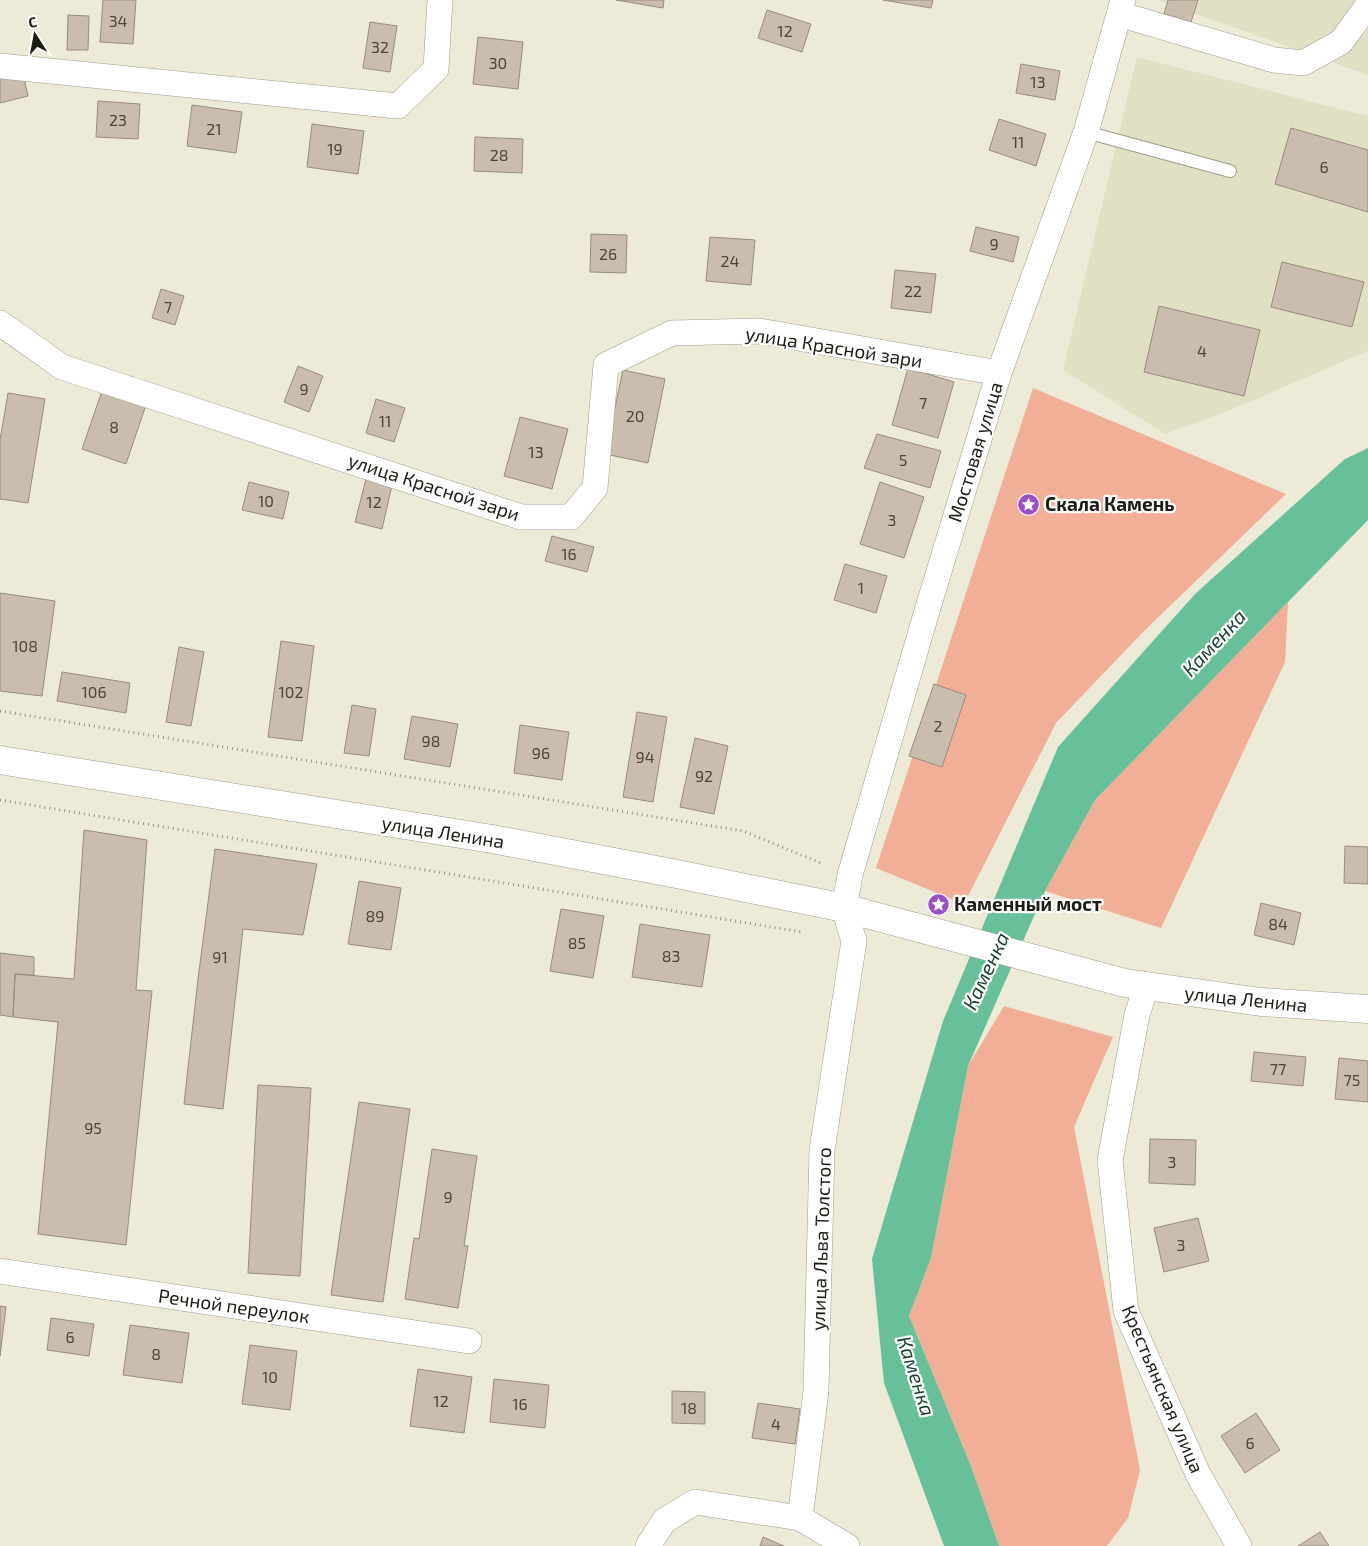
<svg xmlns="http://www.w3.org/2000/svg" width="1368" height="1546" font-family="'Exo 2',sans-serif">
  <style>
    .built { fill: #e2e0c4 }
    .green { fill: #f0af96 }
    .water { fill: #68c09a }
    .building { fill: #cbbdad; stroke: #978b7b }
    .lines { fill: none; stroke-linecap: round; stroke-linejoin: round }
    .service-casing { stroke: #9d9c89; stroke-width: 14 }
    .minor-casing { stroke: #9d9c89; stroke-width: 26 }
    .primary-casing { stroke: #9d9c89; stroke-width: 29 }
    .path { stroke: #939283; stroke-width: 3; stroke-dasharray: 1 4; stroke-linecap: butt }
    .service { stroke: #fff; stroke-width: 12 }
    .minor { stroke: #fff; stroke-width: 25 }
    .primary { stroke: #fff; stroke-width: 28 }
    .labels { text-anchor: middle; stroke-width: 4.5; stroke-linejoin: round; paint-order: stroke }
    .number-label { font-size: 16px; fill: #48453b }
    .street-label { font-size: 19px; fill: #1d1d15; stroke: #fff }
    .poi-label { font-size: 19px; font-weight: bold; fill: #1d1d15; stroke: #fff; text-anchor: start }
    .water-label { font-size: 20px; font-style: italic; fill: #173e2e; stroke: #fff }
  </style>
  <rect width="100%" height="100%" fill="#edebd7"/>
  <path class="built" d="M1157,0h211v75z
    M1137,57l231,59v235l-140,60 -63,23 -102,-64z"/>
  <path class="green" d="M1033,388l253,106 -142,137 -88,92 -92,181 -88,-36z
    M1288,602l-3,60 -124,266 -116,-37 50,-91z
    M1004,1006l109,31 -39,90 66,343 -12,48 -21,28h-108l-28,-80 -62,-150 22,-58 37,-192z"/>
  <path class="water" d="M1368,448v72l-273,280 -50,91 -77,175 -37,192 -22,58 62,150 28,80h-55l-60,-163 -12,-124 71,-238 115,-274 138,-154 149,-134z"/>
  <path class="building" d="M103,0h33l-3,44 -33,-2z
    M616,0h48l-1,8z
    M883,0h50l-2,8z
    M1168,0h30l-7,22 -27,-8z
    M767,10l44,14 -9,28 -44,-14z
    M68,15l21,1 -1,34h-21z
    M370,22l27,4 -7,46 -27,-4z
    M478,37l45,5 -5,47 -45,-5z
    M1021,64l39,7 -5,29 -39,-7z
    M23,73l5,23 -28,7v-25z
    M98,101l42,3 -2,35 -42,-2z
    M192,105l50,7 -6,41 -49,-7z
    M999,119l47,15 -10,32 -47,-16z
    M312,124l52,7 -6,43 -51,-7z
    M1291,128l77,22v62l-93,-28z
    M475,137l48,2 -1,34 -48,-2z
    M976,227l43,10 -6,25 -43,-11z
    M591,234l36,1 -1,38 -36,-1z
    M710,237l45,3 -4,45 -45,-4z
    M1282,262l82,20 -12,45 -81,-20z
    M895,270l41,4 -5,39 -40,-5z
    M161,289l23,7 -9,29 -23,-7z
    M1159,306l101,24 -16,66 -100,-24z
    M298,366l25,10 -14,36 -25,-10z
    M908,368l46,14 -16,56 -46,-13z
    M623,370l42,9 -17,84 -43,-9z
    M102,391l44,14 -20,59 -44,-15z
    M8,393l37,6 -17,104 -28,-4v-59z
    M376,399l29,9 -11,34 -28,-9z
    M520,417l48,12 -16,60 -48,-13z
    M877,434l64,17 -11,37 -66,-20z
    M367,475l26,6 -11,48 -27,-7z
    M249,482l40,10 -6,27 -41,-9z
    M880,482l44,15 -20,61 -44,-14z
    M552,536l42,11 -7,25 -42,-11z
    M845,564l42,12 -11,37 -42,-13z
    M0,593l55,8 -13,95 -42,-5z
    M281,641l33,5 -12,95 -34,-4z
    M179,647l25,5 -13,74 -25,-4z
    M62,672l68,11 -4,30 -69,-12z
    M934,684l32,11 -24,72 -33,-11z
    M352,705l24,4 -7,47 -25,-3z
    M637,712l30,5 -14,85 -30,-5z
    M412,716l46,8 -8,43 -46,-8z
    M520,725l49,7 -7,48 -48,-7z
    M695,738l33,8 -14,68 -34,-7z
    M84,830l63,10 -11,150 16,1 -26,254 -88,-11 20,-212 -45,-5 2,-43 59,5z
    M1345,846l23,1v37l-24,-1z
    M215,849l102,15 -14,71 -60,-6 -20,180 -39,-5 14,-125z
    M359,881l42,7 -10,62 -43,-6z
    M1261,903l40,10 -7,32 -40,-10z
    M561,909l43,7 -11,62 -43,-7z
    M640,924l70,11 -8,52 -70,-10z
    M0,953l34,4v18l-19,-1 -2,43 -13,-2z
    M1254,1052l52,5 -3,29 -52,-5z
    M1339,1058l29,3v41l-33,-3z
    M258,1085l53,3 -11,188 -52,-3z
    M359,1102l51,7 -27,193 -52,-7z
    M1150,1139l46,1 -1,45 -46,-2z
    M432,1149l45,7 -13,90h4l-10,62 -53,-9 9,-61 5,1z
    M1198,1218l11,43 -45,11 -10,-44z
    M0,1306l6,1 -6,49z
    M51,1318l43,6 -5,32 -42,-6z
    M130,1325l59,8 -7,50 -59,-8z
    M250,1345l47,6 -7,59 -48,-6z
    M418,1369l54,8 -8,56 -54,-7z
    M494,1379l55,6 -4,43 -55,-6z
    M672,1391l33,1v32l-33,-1z
    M758,1403l42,6 -5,35 -43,-6z
    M1256,1413l24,37 -35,23 -24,-37z
    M1320,1532l9,14h-31z
    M763,1537l21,9h-24z"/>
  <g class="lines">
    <defs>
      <path id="service" d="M1086,132l144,39"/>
      <path id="minor" d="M1119,14l155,46 29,3 38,-21 27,-37
        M0,66l398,40 38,-37 4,-69
        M0,323l62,44 459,150h50l24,-29 11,-123 66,-32 87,-2 240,42
        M1146,987l-9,28 -27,145 16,151 72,163 41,72
        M0,1271l469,70
        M648,1546l16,-25 31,-19 105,16
        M847,1546l-47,-28 16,-127 6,-241 32,-209 -10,-33 6,-33 77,-264 72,-238 87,-241 37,-132"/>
      <path id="primary" d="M0,760l492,79 180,34 172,35 281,75 136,19 107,7"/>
    </defs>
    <use href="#service" class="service-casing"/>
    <use href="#minor" class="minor-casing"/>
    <use href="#primary" class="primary-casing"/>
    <path class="path" d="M0,711l743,120 80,33
      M0,800l802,132"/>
    <use href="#service" class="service"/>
    <use href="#minor" class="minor"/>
    <use href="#primary" class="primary"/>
  </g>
  <defs>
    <symbol id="sight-disc" viewBox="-11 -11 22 22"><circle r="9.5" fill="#9a51c5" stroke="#fff"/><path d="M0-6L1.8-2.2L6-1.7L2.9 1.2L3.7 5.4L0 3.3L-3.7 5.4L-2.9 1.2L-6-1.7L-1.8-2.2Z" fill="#fff"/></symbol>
  </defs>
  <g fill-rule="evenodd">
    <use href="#sight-disc" x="1016" y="492" width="25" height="25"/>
    <use href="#sight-disc" x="926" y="892" width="25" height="25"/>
  </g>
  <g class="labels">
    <g class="number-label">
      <text x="118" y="27">34</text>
      <text x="785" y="37">12</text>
      <text x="380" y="53">32</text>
      <text x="498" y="69">30</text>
      <text x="1038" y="88">13</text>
      <text x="118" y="126">23</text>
      <text x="214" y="135">21</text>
      <text x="1018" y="148">11</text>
      <text x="335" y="155">19</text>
      <text x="499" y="161">28</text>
      <text x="1324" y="173">6</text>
      <text x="994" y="250">9</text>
      <text x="608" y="260">26</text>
      <text x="730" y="267">24</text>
      <text x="913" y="297">22</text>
      <text x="168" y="313">7</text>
      <text x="1202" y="357">4</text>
      <text x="304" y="395">9</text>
      <text x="923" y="409">7</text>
      <text x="635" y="422">20</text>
      <text x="385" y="427">11</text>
      <text x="114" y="433">8</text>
      <text x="536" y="458">13</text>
      <text x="903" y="466">5</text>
      <text x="266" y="507">10</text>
      <text x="374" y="508">12</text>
      <text x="892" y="526">3</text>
      <text x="569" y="560">16</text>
      <text x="861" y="594">1</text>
      <text x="25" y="652">108</text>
      <text x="94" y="698">106</text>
      <text x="291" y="698">102</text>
      <text x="938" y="732">2</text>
      <text x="431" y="747">98</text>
      <text x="541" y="759">96</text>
      <text x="645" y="763">94</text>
      <text x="704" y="782">92</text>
      <text x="375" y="922">89</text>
      <text x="1278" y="930">84</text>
      <text x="577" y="949">85</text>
      <text x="671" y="962">83</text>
      <text x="220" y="963">91</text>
      <text x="1278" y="1075">77</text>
      <text x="1352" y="1086">75</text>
      <text x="93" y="1134">95</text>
      <text x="1172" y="1168">3</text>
      <text x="448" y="1203">9</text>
      <text x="1181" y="1251">3</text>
      <text x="70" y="1343">6</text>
      <text x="156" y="1360">8</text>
      <text x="270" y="1383">10</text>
      <text x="441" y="1407">12</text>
      <text x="520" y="1410">16</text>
      <text x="689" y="1414">18</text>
      <text x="776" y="1430">4</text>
      <text x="1250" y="1449">6</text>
    </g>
    <g class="street-label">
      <text transform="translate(834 347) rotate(9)" y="7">улица Красной зари</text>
      <text transform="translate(975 452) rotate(-73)" y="7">Мостовая улица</text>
      <text transform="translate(434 487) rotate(18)" y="7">улица Красной зари</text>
      <text transform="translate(443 832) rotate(9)" y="7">улица Ленина</text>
      <text transform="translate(1246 999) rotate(6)" y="7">улица Ленина</text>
      <text transform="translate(821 1239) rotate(-88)" y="7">улица Льва Толстого</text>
      <text transform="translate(234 1306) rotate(8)" y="7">Речной переулок</text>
      <text transform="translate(1163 1389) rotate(67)" y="7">Крестьянская улица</text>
    </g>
    <g class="poi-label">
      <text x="1045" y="511">Скала Камень</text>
      <text x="954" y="911">Каменный мост</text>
    </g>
    <g class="water-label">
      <text transform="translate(1214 643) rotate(-47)" y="7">Каменка</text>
      <text transform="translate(986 971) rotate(-65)" y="7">Каменка</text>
      <text transform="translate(916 1376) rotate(72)" y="7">Каменка</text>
    </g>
  </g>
  <g transform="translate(35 35) rotate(349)" stroke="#ffffff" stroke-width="4" paint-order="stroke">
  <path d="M0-4L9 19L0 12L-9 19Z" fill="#1d1d15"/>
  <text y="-8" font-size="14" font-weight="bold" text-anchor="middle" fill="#1d1d15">С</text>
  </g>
</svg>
